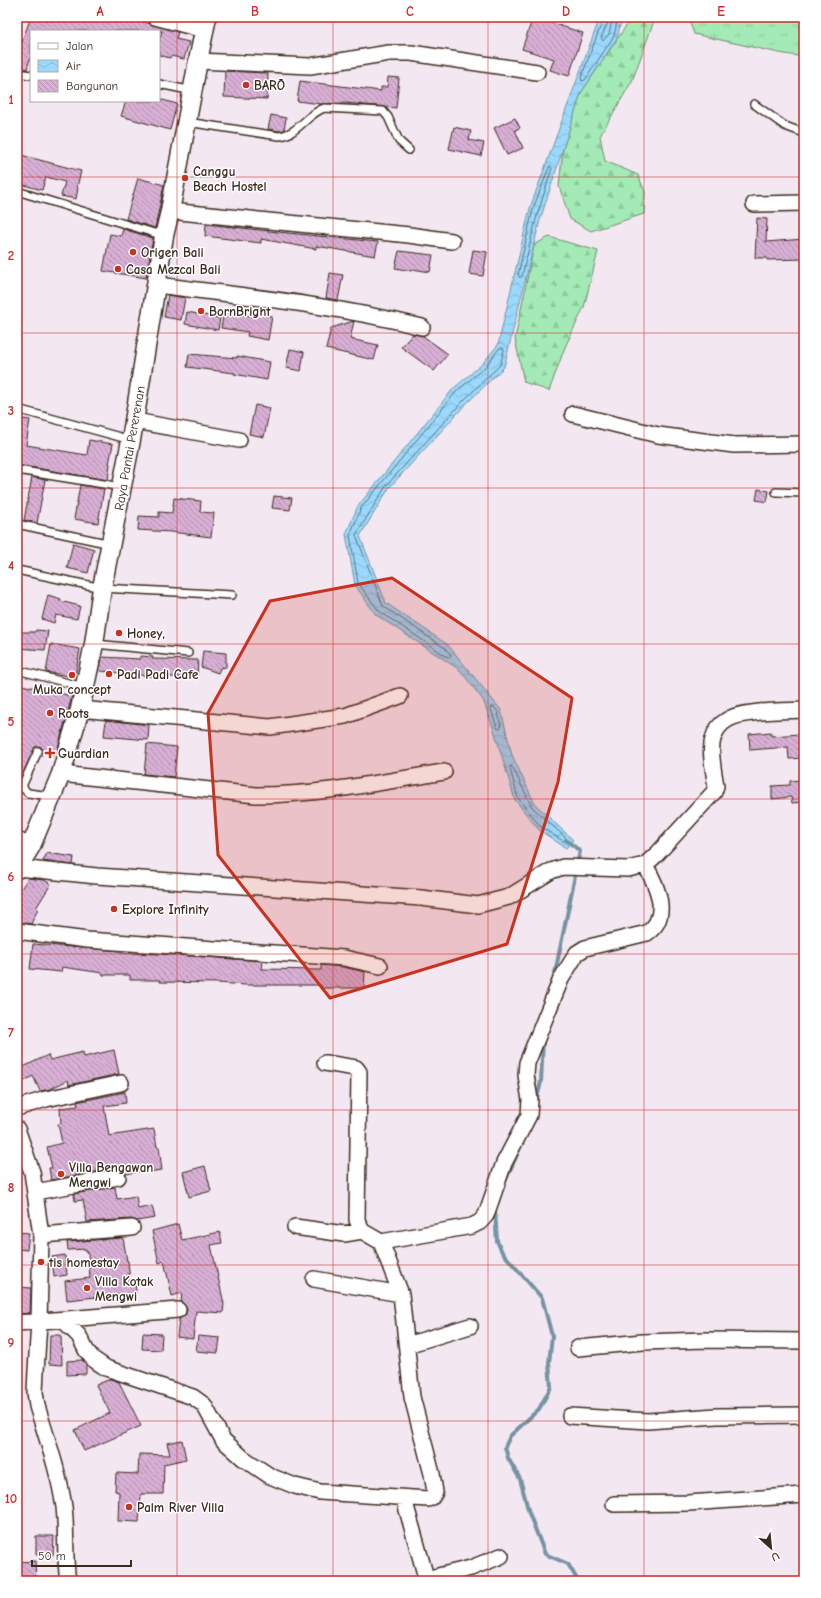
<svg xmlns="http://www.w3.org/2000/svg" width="821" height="1598" font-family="'Comic Neue',sans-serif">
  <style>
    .grass { fill: url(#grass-tufts); stroke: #6f8a6a }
    .forest { fill: url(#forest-firs); stroke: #6f8a6a }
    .water { fill: url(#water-waves); stroke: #7493a3 }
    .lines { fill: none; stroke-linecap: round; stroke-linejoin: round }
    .shore { stroke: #617077; stroke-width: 1 }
    .stream { stroke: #7493a3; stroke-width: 4 }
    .building { fill: url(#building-back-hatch); stroke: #3b2a1e }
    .service-casing { stroke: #3b2a1e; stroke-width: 10 }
    .minor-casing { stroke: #3b2a1e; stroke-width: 18 }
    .tertiary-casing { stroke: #3b2a1e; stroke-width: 21 }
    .service { stroke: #fff; stroke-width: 7 }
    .minor { stroke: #fff; stroke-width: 15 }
    .tertiary { stroke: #fff; stroke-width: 18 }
    .marked { fill: #c8321e; fill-opacity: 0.2; stroke: #c8321e; stroke-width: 3; stroke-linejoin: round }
    .grid { fill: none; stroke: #d62828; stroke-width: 1; stroke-opacity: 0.55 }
    .poi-dot { fill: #c8321e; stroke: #fff; stroke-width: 1.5 }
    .labels { text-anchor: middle; stroke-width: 3; stroke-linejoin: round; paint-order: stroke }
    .poi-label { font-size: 13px; font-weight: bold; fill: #3b2a1e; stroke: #fff; text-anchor: start }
    .street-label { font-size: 13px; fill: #3b2a1e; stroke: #fff }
    .neatline { fill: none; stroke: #d62828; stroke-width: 1.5 }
    .grid-label { font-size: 13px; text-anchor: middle; font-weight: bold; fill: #d62828 }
  </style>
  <defs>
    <pattern id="grass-tufts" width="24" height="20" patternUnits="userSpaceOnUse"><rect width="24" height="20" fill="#a3eab6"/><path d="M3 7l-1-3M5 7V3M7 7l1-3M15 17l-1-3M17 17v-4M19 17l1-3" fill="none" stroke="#8dc99c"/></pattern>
    <pattern id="forest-firs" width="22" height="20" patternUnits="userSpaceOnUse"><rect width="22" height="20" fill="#a3eab6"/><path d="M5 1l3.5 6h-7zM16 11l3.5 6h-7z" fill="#8dc99c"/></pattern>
    <pattern id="water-waves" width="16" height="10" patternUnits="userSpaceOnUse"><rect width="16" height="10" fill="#9ad9fc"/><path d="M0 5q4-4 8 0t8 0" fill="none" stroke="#86bad8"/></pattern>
    <pattern id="building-back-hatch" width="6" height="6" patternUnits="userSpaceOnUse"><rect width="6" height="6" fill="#d8afd5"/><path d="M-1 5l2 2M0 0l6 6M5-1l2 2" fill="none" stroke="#b08fac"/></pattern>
  </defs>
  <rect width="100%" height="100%" fill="#f3e7f2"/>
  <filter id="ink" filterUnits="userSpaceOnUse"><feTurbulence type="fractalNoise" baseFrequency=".025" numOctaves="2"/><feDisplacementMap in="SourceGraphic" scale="8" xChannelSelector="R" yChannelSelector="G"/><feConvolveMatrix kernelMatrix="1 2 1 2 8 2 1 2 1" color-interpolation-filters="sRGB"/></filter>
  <g filter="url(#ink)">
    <path class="grass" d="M688,17h116v40l-25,-4 -85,-19z"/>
    <path class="forest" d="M632,17h16l6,4 -22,60 -32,55 5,25 33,14 7,17 -1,22 -53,17 -21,-12 -11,-33 4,-37 18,-56z
      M549,237l49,14 -14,56 -19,40 -16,44 -25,-9 -9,-43 19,-94z"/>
    <path class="water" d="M600,17h22l-5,21 -36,55 -41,127 -36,147 -38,37 -77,84 -29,48 26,67 62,42 53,65 11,45 23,49 38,36 -7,8 -27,-18 -24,-30 -21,-70 -11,-30 -23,-30 -84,-55 -21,-30 -9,-51 12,-28 95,-117 29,-25 16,-19 32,-137z"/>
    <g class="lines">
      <path class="shore" d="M604,17l-23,61 1,3 3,-1 29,-44 4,-19
        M609,17v3l-8,18 2,3 6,-7 4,-17
        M550,166l2,2 -16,51 -14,57 -2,2 -2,-3 15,-66z
        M500,348h3l1,2 -4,15 -37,36 -77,85 -30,49 27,71 62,42 6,7 -2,3 -70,-47 -21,-28 -8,-48 11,-27 95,-116 29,-25z
        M492,707h2l4,5 3,15 -1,2 -3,-1 -6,-19z
        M511,766l2,2 19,39 34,31 -1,3h-2l-22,-14 -23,-29 -8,-29z"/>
      <path class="stream" d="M566,840l14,11 -3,13
        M554,978l22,-107
        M536,1102l5,-20 2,-42
        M504,1184l15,-34
        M495,1211l2,30 5,11 40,46 10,38 -3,27 2,24 -12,22 -29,27 -5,11 3,11 12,21 9,34 16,41 23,10 10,17"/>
    </g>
    <path class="building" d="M31,17h97l50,15 -2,7 13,3 -5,17 -13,-3 -1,2 -11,-3v-14l3,-10h-131v24l-4,14 -10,-1v-13z
      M533,17l50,16 -14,43 -19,-6 4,-11 -32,-10z
      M225,71l43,2 -1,26 -43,-2z
      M388,77l11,1 -3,30 -51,-5 -24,1 -24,-3 3,-20 81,10v-4h6z
      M159,99l18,5 -7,26 -49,-14 5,-15h33z
      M271,115l15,3 -2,12 -5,1 -11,-2z
      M515,118l5,10 -5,2 8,18 -16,7 -13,-27z
      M454,127l17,4 -2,9 15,3 -3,13 -32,-7z
      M17,154l64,17 -4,16 1,1 -2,11 -15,-3 4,-14 -19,-5 -4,13 -25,-7z
      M138,178l26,7 -9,43 -29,-9z
      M757,218l10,1 -1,23 38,-3v20l-37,1v-2h-12z
      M206,224l72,8 100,10 -3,14 -59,-10v3l-55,-10v4l-56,-7z
      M123,229l30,9 -7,40 -43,-7 7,-37 11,2z
      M473,250l14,2 -4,24 -14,-2z
      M399,251l34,4 -3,17 -17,-3 -1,2 -17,-3z
      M330,273l13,2 -5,25 -12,-2z
      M168,295l17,3 -4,22 -17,-3z
      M187,312l33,6 -2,12 -33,-6z
      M224,312l27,4 1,-4 20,4 -4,24 -21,-4 1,-4 -27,-4z
      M354,321l-4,18 28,6 -4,15 -48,-11 5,-21z
      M413,334l10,2 25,18 -14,17 -33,-24z
      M290,349l14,3 -3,19 -15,-3z
      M189,354l48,4v-2l33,6 -3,18 -33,-6v-1l-47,-6z
      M255,405l15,3 -6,29 -15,-3z
      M17,418l13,2 -4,25 61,10 2,-15 24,4 -4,20h1l-2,16 -91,-15z
      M32,477l13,3 -8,43 -13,-3z
      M80,485l24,4 -6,34 -24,-4z
      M758,489l11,2 -2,11 -11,-2z
      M274,496l18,2 -2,12 -18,-2z
      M174,498l27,3 -1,11 14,1 -3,24 -40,-5 -33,-2 1,-14 20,1v-5l13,1z
      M73,543l21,6 -6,24 -21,-5z
      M48,595l13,4 -1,2 20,5 -3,13 -21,-4 -2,8 -12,-4z
      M36,630l12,1 -3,19 -28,-2v-16h18z
      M51,644l29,5 -5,28 -29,-5z
      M203,651l23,2v14l-6,1 -2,5 -17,-6z
      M140,656l13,1 -1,2 46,1 -1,17h-38l-59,-6 2,-14 38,2z
      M17,684l55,12 -16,59 -13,-3 -1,-4 -2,-2 -5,1 -18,39z
      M106,720l43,5 -1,15 -44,-4z
      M771,732v4l30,-2 2,24 -14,1 -1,-12 -38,3 -1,-16z
      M147,744l30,3 -3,30 -30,-3z
      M801,780l2,22 -11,1 -1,-6 -19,2v-13l18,-1v-4z
      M47,853l27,4 -1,8 -30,-4z
      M28,878l16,2 7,4 -15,24 2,1 -7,15 -14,-2v-27z
      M33,944l88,7v2l41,1 101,7 -1,8 59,1v-5l22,2 22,5 -1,16h-43v-3h-76l-27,-2 -58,-1v-2h-30v-5h-27v-2l-41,-6 -1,5 -31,-3z
      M114,1050l5,24 -50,11 -1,-5 -18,9 -10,2 -7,-15 -16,9v-15l31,-15 2,5 33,-8 1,5z
      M125,1092l1,11 -22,3 5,30 45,-7 3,18h2l3,23 -14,2 -1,-2 -21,4 -5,-5 -5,-1 -65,12 -2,-12h3l-5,-21 15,-4 -4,-19 3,-1 -1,-15 18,-2 -1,-4z
      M205,1166l6,25 -22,6 -6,-25z
      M115,1187l2,12 19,-3 2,13 14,-3 3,12 -18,3 -6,-2 -44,3 -4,-22 -8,1 -1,-7z
      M178,1224l4,16 38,-8 2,11 -11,2 13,59 -1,9 -27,-2 -3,28 -16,-2 2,-18 7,-5 1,-5 -2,-4 -4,-3 1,-9 -10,3 -8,-35 -5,2 -7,-32z
      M17,1232l12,1 -2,17 -10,-1z
      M123,1238l4,23h1l2,20 5,-1 1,13 -69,7 -2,-19 25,-3 -2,-26h-2v-3l-18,1 -1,-8z
      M65,1255l2,20 -13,2 -2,-20z
      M18,1287l13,1 -1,25 -13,1z
      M143,1333l19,1 -1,16 -19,-1z
      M50,1335h11l1,30 -13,-1z
      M198,1336l22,2 -2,15 -22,-2z
      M82,1360l4,4v10l-19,1v-14z
      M110,1379l9,3 22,44 -57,25 -9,-21 35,-17 -14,-28z
      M182,1440l4,19 -22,5 -1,30h-22l-2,28 -21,-1 1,-29 -4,-1 1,-18 22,1 1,-20 31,1 -3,-12z
      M36,1536h18l-1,19h-17z
      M35,1561l1,20h-19v-19z"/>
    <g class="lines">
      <defs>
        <path id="service" d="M18,73l13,2
          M159,84l34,7
          M754,104l31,22 19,7
          M187,122l92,14c18,-1 28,-22 45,-28l59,3 5,6 11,24 10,9
          M17,191l147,45
          M17,409l114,31
          M17,470l105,17
          M776,492l28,1
          M17,524l94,20
          M17,570l85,18 130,7
          M95,644l93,9
          M17,670l67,17
          M38,751l-15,33v4l5,5 22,3"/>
        <path id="minor" d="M155,17l49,13
          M198,61l112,5 79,-13h22l126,19
          M754,204l50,-1
          M170,211l239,24 43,6
          M156,285c89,11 179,20 266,42
          M573,414l85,21 76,10 70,-1
          M135,421l104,19
          M80,709l190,18 75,-11 55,-20
          M61,774l195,21c64,0 126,-13 188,-23
          M17,840l14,6
          M18,868l79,8 324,22 57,7 31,-8 42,-26 12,-4 65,2 17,-4 12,-11 57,-62 2,-6c-2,-13 -7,-35 -3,-47 2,-8 7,-15 14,-19 14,-10 59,-9 77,-10
          M17,931l70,9 257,18 36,8
          M325,1063l31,5 3,4 -2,148 5,11 19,11 91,-16 8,-4 6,-7 18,-52 25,-48 1,-15 -4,-25 1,-12 34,-84 16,-26 8,-5 62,-15c24,-16 10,-48 -2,-68
          M17,1108l29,-9 75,-16
          M17,1129l15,43 9,63 -2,87 -3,49 -1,21 2,14c10,33 22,67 27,101 3,25 0,50 4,74
          M35,1192l83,-15
          M295,1227l49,7 18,-3
          M41,1235l91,-7
          M314,1279l87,15
          M63,1320l16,16 7,14 7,9 13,9 87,29 11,8 19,35 20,18 27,18 25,10 25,6 108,7 4,-2 3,-5 -3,-18 -20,-77 -11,-103 -20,-52
          M17,1323l161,-13
          M407,1345l63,-19
          M578,1348l65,-6 62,-2 99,1
          M570,1416l78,5 68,-5 88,-1
          M404,1499l23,82
          M614,1504l74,-1 116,-8
          M426,1579l45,-11 30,-12"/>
        <path id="tertiary" d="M17,869l14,-23 30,-72 19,-65 14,-65 8,-56 29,-148 33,-204 6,-25 28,-150 9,-44"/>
      </defs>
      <use href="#service" class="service-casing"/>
      <use href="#minor" class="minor-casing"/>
      <use href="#tertiary" class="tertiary-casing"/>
      <use href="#service" class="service"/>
      <use href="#minor" class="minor"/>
      <use href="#tertiary" class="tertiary"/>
    </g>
  </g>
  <path class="marked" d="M392,578l180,120 -14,84 -51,162 -177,54 -112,-143 -10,-142 62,-112z"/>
  <path class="grid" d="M177,17v1564M333,17v1564M488,17v1564M644,17v1564M17,177h787M17,333h787M17,488h787M17,644h787M17,799h787M17,954h787M17,1110h787M17,1265h787M17,1421h787"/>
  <g class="poi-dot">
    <circle cx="246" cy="85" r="4"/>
    <circle cx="185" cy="178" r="4"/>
    <circle cx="133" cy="252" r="4"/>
    <circle cx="118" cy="269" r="4"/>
    <circle cx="201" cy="311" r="4"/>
    <circle cx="119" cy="633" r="4"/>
    <circle cx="109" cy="674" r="4"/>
    <circle cx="72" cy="675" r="4"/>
    <circle cx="50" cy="713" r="4"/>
    <path d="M48 747h4v4h4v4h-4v4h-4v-4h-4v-4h4z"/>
    <circle cx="114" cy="909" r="4"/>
    <circle cx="61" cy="1174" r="4"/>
    <circle cx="41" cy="1262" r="4"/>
    <circle cx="87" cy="1288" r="4"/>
    <circle cx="129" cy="1507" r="4"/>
  </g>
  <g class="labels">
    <g class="poi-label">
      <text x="254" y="90">BARŌ</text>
      <text x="193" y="176">Canggu<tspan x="193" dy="15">Beach Hostel</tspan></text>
      <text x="141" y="257">Origen Bali</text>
      <text x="126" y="274">Casa Mezcal Bali</text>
      <text x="209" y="316">BornBright</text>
      <text x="127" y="638">Honey,</text>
      <text x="117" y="679">Padi Padi Cafe</text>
      <text x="72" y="694" text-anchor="middle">Muka concept</text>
      <text x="58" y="718">Roots</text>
      <text x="58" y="758">Guardian</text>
      <text x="122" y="914">Explore Infinity</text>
      <text x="69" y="1172">Villa Bengawan<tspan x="69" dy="15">Mengwi</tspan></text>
      <text x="49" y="1267">tis homestay</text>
      <text x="95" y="1286">Villa Kotak<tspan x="95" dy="15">Mengwi</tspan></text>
      <text x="137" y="1512">Palm River Villa</text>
    </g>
    <g class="street-label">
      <text transform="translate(129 448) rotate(-80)" y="5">Raya Pantai Pererenan</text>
    </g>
  </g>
  <rect width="821" height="1598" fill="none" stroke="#fff" stroke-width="44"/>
  <rect x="30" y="30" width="130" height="72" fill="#ffffff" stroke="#b1aaa5"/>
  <rect x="38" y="43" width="20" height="6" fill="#ffffff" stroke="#b1aaa5"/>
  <text x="66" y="50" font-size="12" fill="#3b2a1e">Jalan</text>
  <rect x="38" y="60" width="20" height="12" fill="url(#water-waves)" stroke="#b1aaa5"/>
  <text x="66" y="70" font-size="12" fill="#3b2a1e">Air</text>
  <rect x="38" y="80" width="20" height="12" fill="url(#building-back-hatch)" stroke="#b1aaa5"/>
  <text x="66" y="90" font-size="12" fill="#3b2a1e">Bangunan</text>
  <g transform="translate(771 1548) rotate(153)" stroke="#ffffff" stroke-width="3" paint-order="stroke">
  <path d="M0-3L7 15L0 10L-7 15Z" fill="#3b2a1e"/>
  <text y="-6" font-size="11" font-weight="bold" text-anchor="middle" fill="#3b2a1e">U</text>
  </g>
  <path d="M32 1560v6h99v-6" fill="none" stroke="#3b2a1e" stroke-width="2"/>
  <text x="38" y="1560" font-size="12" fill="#3b2a1e" stroke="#ffffff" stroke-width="3" paint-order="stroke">50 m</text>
  <rect x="22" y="22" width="777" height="1554" class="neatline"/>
  <g class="grid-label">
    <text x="100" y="16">A</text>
    <text x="255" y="16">B</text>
    <text x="410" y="16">C</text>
    <text x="566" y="16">D</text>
    <text x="721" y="16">E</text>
    <text x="11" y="104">1</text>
    <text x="11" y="260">2</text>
    <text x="11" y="415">3</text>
    <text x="11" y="570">4</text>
    <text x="11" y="726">5</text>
    <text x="11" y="881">6</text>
    <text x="11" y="1037">7</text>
    <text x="11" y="1192">8</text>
    <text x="11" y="1347">9</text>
    <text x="11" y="1503">10</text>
  </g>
</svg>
